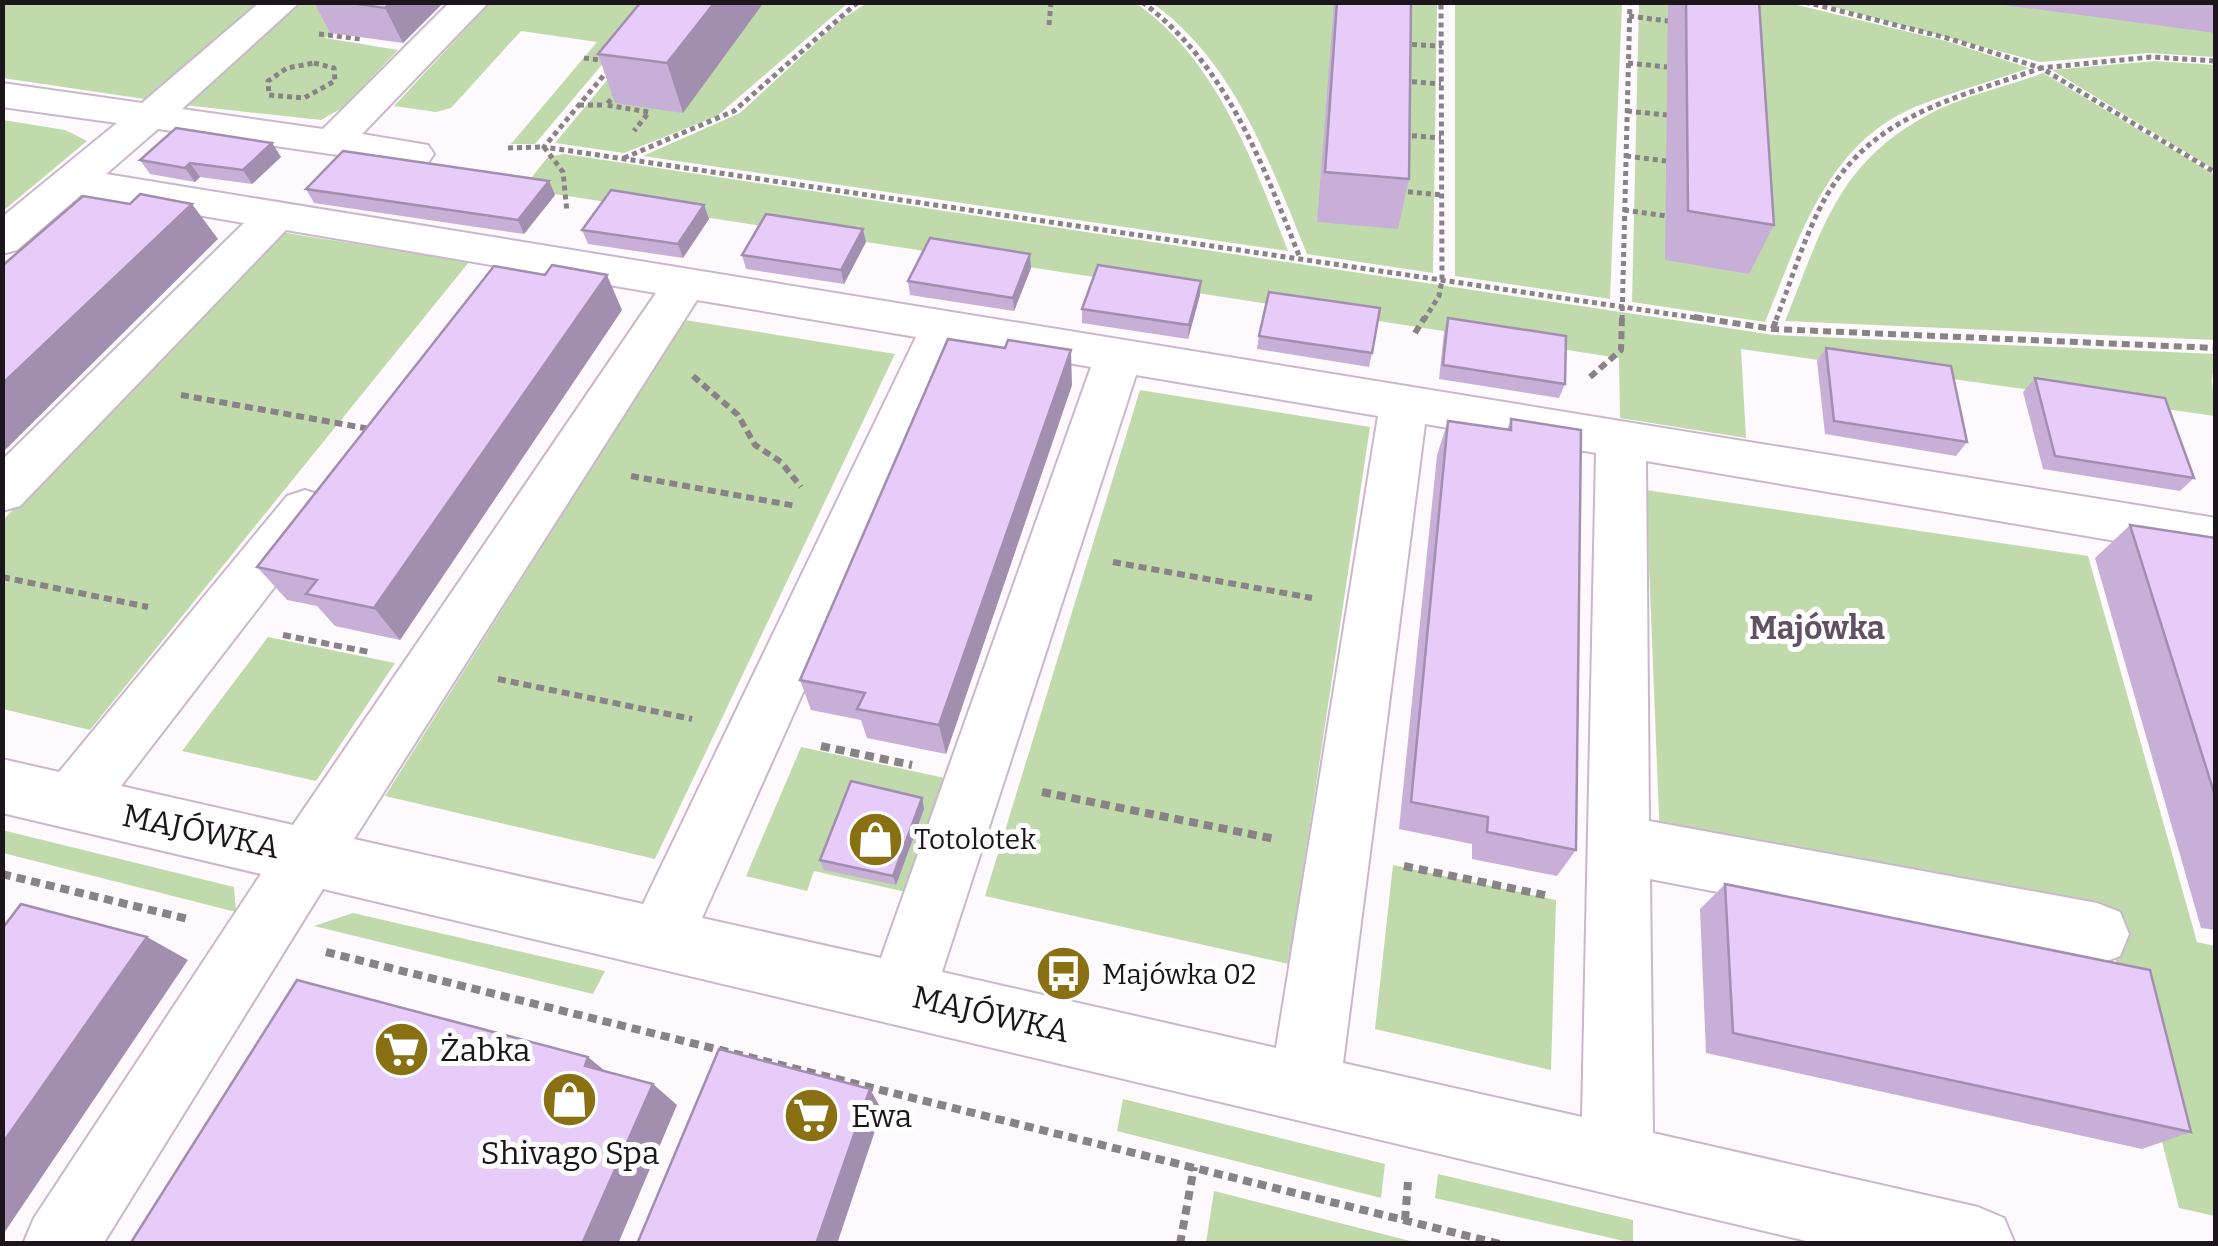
<svg xmlns="http://www.w3.org/2000/svg" width="2218" height="1246" font-family="Bitter,serif">
  <style>
    .green { fill: #c1daac }
    .lines { fill: none; stroke-linecap: round; stroke-linejoin: round }
    .minor-casing { stroke: #cbb7cb; stroke-width: 4 }
    .path-far2 { stroke: #898388; stroke-width: 5; stroke-dasharray: 5 4; stroke-linecap: butt }
    .path-far1 { stroke: #898388; stroke-width: 6; stroke-dasharray: 8 5; stroke-linecap: butt }
    .path { stroke: #898388; stroke-width: 8; stroke-dasharray: 9 6; stroke-linecap: butt }
    .minor { fill: #fff; fill-rule: evenodd }
    .wall { fill: #c7afd7 }
    .shaded-wall { fill: #a28faf }
    .building { fill: #e7ccfa; stroke: #a28faf; stroke-width: 2.5 }
    .labels { text-anchor: middle; stroke-width: 10; stroke-linejoin: round; paint-order: stroke }
    .poi-label { font-size: 28px; fill: #1c151c; stroke: #fff; text-anchor: start }
    .quarter-label { font-size: 32px; font-weight: bold; fill: #625162; stroke: #fff }
    .near-street-label { font-size: 32px; fill: #1c151c; stroke: #fff }
    .near-poi-label { font-size: 32px; fill: #1c151c; stroke: #fff; text-anchor: start }
  </style>
  <rect width="100%" height="100%" fill="#fef9fd"/>
  <path class="green" d="M3,3h262l-114,97 -148,-22z
    M301,3h61l-37,35 73,12 -56,58 -21,12 -137,-15z
    M490,3h164l-119,141h-24l86,-102 -76,-11 -70,77 -15,4 -42,-6z
    M671,3h177l-131,113 -93,37 -69,-10z
    M867,3l264,-1 9,4c78,57 114,158 148,245l-645,-95 97,-43 102,-94z
    M1152,3h285l-4,270 -126,-19c-36,-89 -74,-195 -155,-251z
    M1455,3h167l-12,296 -155,-23z
    M1639,3h150l157,38 83,27c-36,13 -74,23 -109,37 -93,36 -120,132 -155,217l-133,-20z
    M1819,3h396v54l-67,-4 -108,9z
    M2155,61l60,4v105l-163,-100z
    M2043,73l172,102v165l-430,-19c38,-93 52,-159 148,-209 34,-17 75,-26 110,-39z
    M3,120l62,10 22,11 -84,70z
    M564,154l1210,181 441,19 -3,27 3,35 -474,-67 5,89 -126,-20 -1,-60 -1097,-169 26,-32z
    M280,232l189,30 -379,468 -87,-21v-189z
    M685,320l210,34 -240,505 -270,-63z
    M1140,390l230,37 -81,537 -304,-68z
    M1646,490l442,66 109,386 18,4v270l-36,-8 -72,-282 -447,-85z
    M268,637l127,26 -79,118 -134,-30z
    M801,747l144,31 -39,114 -92,-21 -7,20 -61,-15z
    M2,830l232,57 2,25 -233,-59z
    M1393,865l163,35 -5,170 -176,-41z
    M353,913l252,58 -12,23 -279,-68z
    M1123,1099l262,65 -4,34 -264,-67z
    M1438,1174l195,46v23l-198,-45z
    M1214,1191l204,52h-212z"/>
  <g class="lines">
    <defs>
      <path id="minor" d="M260,2h40l-118,107 141,20 127,-127h39l-127,132 66,11 6,9 -6,9 -14,3 -256,-37 -52,45 2110,344v40l-570,-97 3,360 448,82 23,9 9,22 -9,22 -23,9 -447,-86 3,254 325,74 26,11 11,26h-196l-1496,-355 -220,355h-80l11,-26 227,-344 -259,-61v-54l57,13 228,-276 18,-6 18,6 8,14 -8,14 -202,262 172,39 363,-532 -370,-63 -266,276 -18,5v-51l242,-237 -163,-28 -64,55 -15,4v-37l115,-94 -115,-16v-24l140,20zM697,300l219,37 -273,567 -289,-65zM959,344l132,23 -210,591 -179,-40zM1136,375l242,41 -102,632 -334,-76zM1425,424l171,29 -14,664 -239,-54z"/>
    </defs>
    <use href="#minor" class="minor-casing"/>
    <path class="path-far2" d="M1142,2c85,63 120,161 158,256
      M1805,2l142,36 94,30 110,-11 65,4
      M1629,16l39,5
      M1049,25l2,-23
      M319,34l42,5
      M1403,44l39,2
      M584,58l24,3
      M314,63l20,5 1,13 -31,17 -35,-3 -1,-14 19,-13z
      M1628,63l39,4
      M609,69l-65,78 1167,173
      M1403,81l38,3
      M617,93l-11,12 43,7 -15,19
      M579,105h27
      M1627,111l40,4
      M1403,135l38,3
      M508,148l36,-1 19,25 4,40
      M1626,156l40,5
      M624,158l110,-47 124,-109
      M1399,191l43,4
      M1624,210l42,6
      M1424,320l15,-24 3,-16 -1,-278
      M1622,320l8,-318
      M1776,320c14,-36 25,-73 42,-108 46,-96 131,-111 223,-144l175,105"/>
    <path class="path-far1" d="M1694,317l79,12 443,19
      M1773,329l4,-12
      M1415,333l10,-16
      M693,376l45,39 17,30 26,17 20,25
      M1590,377l31,-27 1,-33
      M181,395l189,34
      M631,476l165,30
      M1113,562l199,36
      M2,577l146,30
      M283,635l86,17
      M498,679l194,40"/>
    <path class="path" d="M821,746l91,19
      M1042,792l233,47
      M1404,866l145,30
      M2,874l186,45
      M326,952l1174,292
      M1405,1220l3,-38
      M1180,1244l14,-77"/>
    <use href="#minor" class="minor"/>
  </g>
  <path class="wall" d="M314,2h130l-41,41 -73,-10z
    M764,2l-81,111 -68,-10 -17,-49z
    M1334,2h77l-2,177 -11,50 -81,-7z
    M1668,2h91l15,223 -25,49 -84,-14z
    M1982,2h234v31z
    M272,143l9,14 -29,27 -52,-7 -5,5 -45,-8 -10,-14z
    M549,181l6,14 -31,39 -210,-31 -8,-14z
    M704,205l5,14 -26,39 -95,-14 -6,-14z
    M866,242l-22,42 -98,-15 -4,-14z
    M1031,268l-17,43 -104,-16 -2,-14z
    M1200,295l-12,44 -106,-16v-14z
    M622,310l-222,330 -65,-14 -18,-20 -30,-6 -30,-33z
    M1448,318l117,66 -6,14 -120,-19 5,-47z
    M1259,336l113,17 -3,14 -112,-18z
    M1826,348l141,94 -11,14 -131,-22 -8,-73z
    M2035,378l159,100 -14,13 -137,-22 -20,-77z
    M1072,385l-126,369 -79,-16 -6,-18 -50,-10 -11,-30z
    M1511,419l65,431 -19,26 -85,-17v-15l-73,-15 38,-374 11,-34 59,9z
    M2130,525l86,13v392l-15,-2 -106,-370z
    M922,798l2,11 -28,76 -72,-15 -4,-10z
    M1725,884l466,248 -49,17 -436,-96 -6,-144z"/>
  <path class="shaded-wall" d="M391,2h53l-41,41 -18,-35z
    M715,2h49l-81,111 -16,-50z
    M272,143l9,14 -29,27 -9,-14z
    M190,163l10,14 -5,5 -10,-14z
    M549,181l6,14 -31,39 -6,-14z
    M192,204l26,35 -216,214v-69z
    M704,205l5,14 -26,39 -5,-14z
    M863,229l3,13 -22,42 -3,-14z
    M1030,254l1,14 -17,43 -1,-13z
    M607,275l15,35 -222,330 -26,-32z
    M1201,281l-1,14 -12,44 1,-14z
    M1071,350l1,35 -126,369 -7,-29z
    M922,798l2,11 -28,76 -3,-9z
    M147,937l41,23 -186,276v-92z
    M588,1057l28,23 -31,-14z
    M653,1084l24,21 -59,139h-36z
    M870,1089l12,21 -45,134h-21z"/>
  <path class="building" d="M344,2h47l-6,6z
    M641,2h74l-48,61 -69,-9z
    M1337,2h74l-2,177 -84,-7z
    M1686,2h73l15,223 -86,-14z
    M176,128l96,15 -29,27 -53,-7 -5,5 -45,-8z
    M343,151l206,30 -31,39 -212,-31z
    M611,190l93,15 -26,39 -96,-14z
    M140,194l52,10 -190,180v-118l81,-70 47,8z
    M766,214l97,15 -22,41 -99,-15z
    M930,238l100,16 -17,44 -105,-17z
    M552,265l55,10 -233,333 -68,-14 11,-14 -60,-13 237,-301 51,9z
    M1098,265l103,16 -12,44 -107,-16z
    M1269,292l111,16 -8,45 -113,-17z
    M1448,318l118,18 -1,48 -122,-19z
    M948,339l57,9 3,-8 63,10 -132,375 -82,-16 8,-16 -65,-13z
    M1826,348l125,18 16,76 -133,-21z
    M2035,378l130,20 29,80 -139,-22z
    M1511,419l70,11 -5,420 -89,-18 1,-15 -77,-15 37,-381 63,9z
    M2130,525l86,13v261z
    M851,781l71,17 -29,78 -73,-16z
    M1725,884l425,86 41,162 -458,-99z
    M21,904l126,33 -145,207v-215z
    M297,980l291,77 -3,9 68,18 -71,160h-452z
    M719,1049l151,40 -54,155h-179z"/>
  <defs>
    <symbol id="shop-disc" viewBox="-11 -11 22 22"><circle r="9.5" fill="#897113" stroke="#fff"/><path d="M-5-2.5h2.3a2.7 3.5 0 0 1 5.4 0H5L5.5 6h-11ZM-1.5-2.5h3a1.5 2.3 0 0 0-3 0Z" fill="#fff"/></symbol>
    <symbol id="bus-disc" viewBox="-11 -11 22 22"><circle r="9.5" fill="#897113" stroke="#fff"/><path d="M-5-6H5V4H4V6H2V4H-2V6H-4V4H-5ZM-3.5-4V0h7V-4ZM-3.5 1.2v1.5H-2V1.2ZM2 1.2v1.5H3.5V1.2Z" fill="#fff"/></symbol>
    <symbol id="supermarket-disc" viewBox="-11 -11 22 22"><circle r="9.5" fill="#897113" stroke="#fff"/><path d="M-6-5.5h2.5l.6 2H6L4.5 2H-2.5L-4.4-4H-6ZM-1.5 3.2a1.3 1.3 0 1 0 .1 0ZM3 3.2a1.3 1.3 0 1 0 .1 0Z" fill="#fff"/></symbol>
  </defs>
  <g fill-rule="evenodd">
    <use href="#shop-disc" x="844" y="808" width="63" height="63"/>
    <use href="#bus-disc" x="1032" y="942" width="63" height="63"/>
    <use href="#supermarket-disc" x="370" y="1018" width="63" height="63"/>
    <use href="#shop-disc" x="538" y="1068" width="63" height="63"/>
    <use href="#supermarket-disc" x="780" y="1084" width="63" height="63"/>
  </g>
  <g class="labels">
    <g class="poi-label">
      <text x="914" y="849">Totolotek</text>
      <text x="1102" y="984">Majówka 02</text>
    </g>
    <g class="quarter-label">
      <text x="1817" y="639">Majówka</text>
    </g>
    <g class="near-street-label">
      <text transform="translate(201 831) rotate(12)" y="11">MAJÓWKA</text>
      <text transform="translate(991 1014) rotate(13)" y="11">MAJÓWKA</text>
    </g>
    <g class="near-poi-label">
      <text x="440" y="1061">Żabka</text>
      <text x="851" y="1127">Ewa</text>
      <text x="570" y="1164" text-anchor="middle">Shivago Spa</text>
    </g>
  </g>
  <rect width="2218" height="1246" fill="none" stroke="#1c151c" stroke-width="10"/>
</svg>
